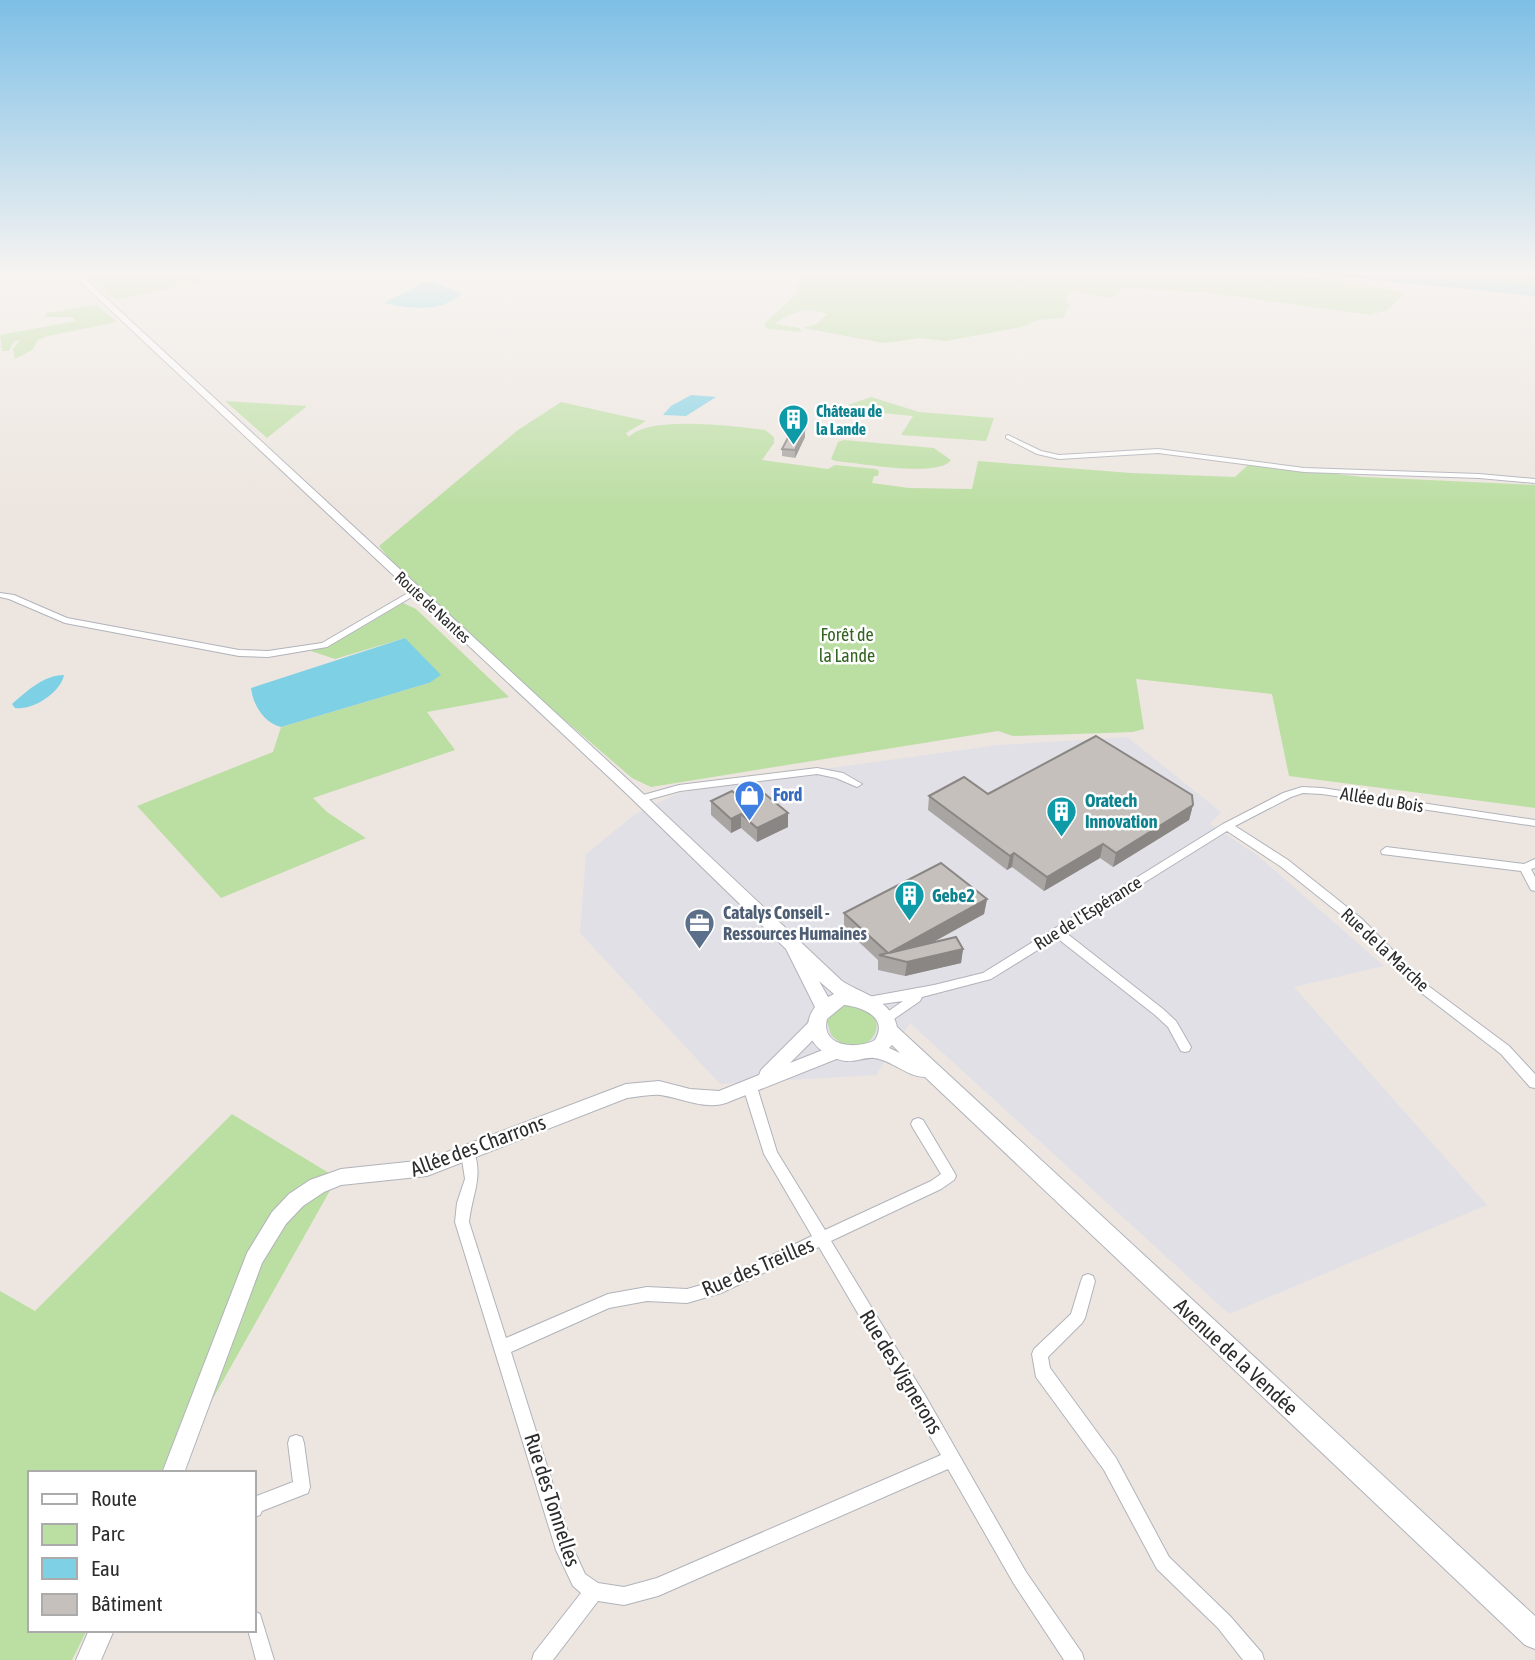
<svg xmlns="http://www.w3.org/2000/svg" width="1535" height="1660" font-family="'Asap Condensed',sans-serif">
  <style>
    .industrial { fill: #e1e0e6 }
    .green { fill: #bbdea2 }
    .water { fill: #7ed0e4 }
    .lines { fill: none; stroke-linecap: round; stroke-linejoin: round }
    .minor-casing { stroke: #b1b3bb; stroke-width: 2 }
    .tertiary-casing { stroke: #b1b3bb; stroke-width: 2 }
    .secondary-casing { stroke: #b1b3bb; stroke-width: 2 }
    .minor { fill: #fff; fill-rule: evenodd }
    .tertiary { fill: #fff; fill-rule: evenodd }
    .secondary { fill: #fff; fill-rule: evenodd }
    .wall { fill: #a9a5a2 }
    .shaded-wall { fill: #8a8684 }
    .building { fill: #c5c0bc; stroke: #8a8684; stroke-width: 2 }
    .labels { text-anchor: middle; stroke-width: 5; stroke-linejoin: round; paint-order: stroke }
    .far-culture-label { font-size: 16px; font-weight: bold; fill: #0d838f; stroke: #fff; text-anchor: start }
    .far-street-label { font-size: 16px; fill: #2c2c2c; stroke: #fff }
    .park-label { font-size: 18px; fill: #346422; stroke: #fff }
    .shop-label { font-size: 18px; font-weight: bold; fill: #366cbe; stroke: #fff; text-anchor: start }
    .street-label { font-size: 18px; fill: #2c2c2c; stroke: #fff }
    .culture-label { font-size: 18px; font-weight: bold; fill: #0d838f; stroke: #fff; text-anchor: start }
    .service-label { font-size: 18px; font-weight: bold; fill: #4e5e75; stroke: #fff; text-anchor: start }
    .near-street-label { font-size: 21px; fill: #2c2c2c; stroke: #fff }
  </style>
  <rect width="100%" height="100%" fill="#ede6e0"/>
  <path class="industrial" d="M1127,737l94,75 -11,12 47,31 127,111 -90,21 193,218 -258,109 -319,-291 -34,52 -156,9 -140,-151 6,-79 48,-39 44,-22 124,-21 196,-27z"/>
  <path class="green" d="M83,274h110l9,8 -86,18z
    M802,274h430l98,5 75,13 -17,18 -18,5 -160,-22 -80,-5 -10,2 -8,8 -39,-7 -8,7 5,7 -7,13 -25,2 -16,7 -77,14 -25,-3 -36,5 -81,-15 14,-4 10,-10c-22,-8 -34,-2 -53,10l26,4 1,4 -33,-3 -4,-5 32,-30z
    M1404,274h131v13z
    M97,305l20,17 -69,14 -10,4 -6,10 -17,9 -2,-10 7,-9 -7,2 -4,9h-7l-2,-16 76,-14 -3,-4h-27v-4z
    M871,397l48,15 75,6 -8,23 -85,-6 12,-19 -51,-5 -14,-6z
    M225,401l82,5 -40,32z
    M561,402l85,19 -20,12 3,4c19,-22 107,-11 136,-7l9,7v6l-12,17 66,9 7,-4 41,4 3,2 -1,5h-4l-2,7 37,5 63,1 6,-28 153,12 104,4 13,-12 116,12 171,8v323l-246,-32 -17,-82 -136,-15 8,50 -11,3 -120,4 -15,-5 -347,56 -19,-9 -216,-186 -37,-46 139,-116z
    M844,440l90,8 17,12c-12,18 -92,3 -116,1l-4,-2 7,-17z
    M403,603l13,6 93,88 -82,15 28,38 -142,48 14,14 39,26 -145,60 -84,-92 136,-54 8,-25 148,-44 -24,-45 -70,21 -24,-8 24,-8z
    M845,1006c58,-3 26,67 -14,29l-4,-14 9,-11z
    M232,1114l105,64 -166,295h-141v157h57l-15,30h-72v-369l35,20z"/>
  <path class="water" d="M1316,274c73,0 146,1 219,12v10z
    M425,282h9l28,12c-23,19 -51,15 -78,9z
    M691,395l25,2 -30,19 -23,-1 8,-9z
    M405,638l36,37 -12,8 -148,44c-17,-4 -28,-22 -30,-39z
    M64,675c-3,17 -31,36 -49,33l-3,-4c15,-13 32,-29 52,-29z"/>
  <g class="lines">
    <defs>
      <path id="minor" d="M1008,435l33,16 18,4 99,-6 146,19 175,6 56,5v4l-56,-5 -175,-6 -146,-19 -99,6 -22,-5 -31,-16v-2z
        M413,590h3l4,2 -93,55 -59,10 -29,-1 -174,-33 -56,-24 -9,-2v-4l14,2 53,23 172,32 29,1 54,-8z
        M817,768l26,5 19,11 -5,3 -21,-9 -19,-4 -137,17 -40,11 -5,-3 1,-2 43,-12z
        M1302,787l20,1 213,32v6l-213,-32 -19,-1 -12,4 -56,29 53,34 74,59 65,66 82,61 26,28v14l-5,-1 -29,-33 -82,-63 -65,-66 -74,-59 -53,-35 -162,101 98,77 13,12 15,26 -2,4 -4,1 -4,-1 -13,-24 -13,-12 -98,-77 -66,41 -69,18 -2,4 -29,20 -4,2 -4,-2 -2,-3 2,-3 20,-14 -36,5 -4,-2 -2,-3 2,-3 71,-13 49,-12 240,-149 60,-31z
        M1386,847l138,17 11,-5v9l-4,1 4,8v14l-4,-1 -10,-19 -139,-17 -1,-3z
        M750,1082l5,1 2,4 20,65 48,78 106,-49 10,-7 -28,-46 -2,-4 2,-4 5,-2 5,2 31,52 2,4 -2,4 -13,9 -110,52 95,156 100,175 56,81 2,7h-20l-50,-76 -66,-115 -290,127 -34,9 -26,-4 -45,59h-21l2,-7 47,-60 -8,-7 -17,-36 -101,-328 2,-19 8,-24 -4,-26 2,-4 5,-2 5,2c11,28 -1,45 -4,73l37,116 102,-44 39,-7 40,2 32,-9 93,-44 -48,-82 -21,-67 2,-4zM819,1247l122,208 -284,123 -33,9 -26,-4 -13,-9 -12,-26 -62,-196 98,-44 38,-7 40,2 34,-10z
        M1088,1274l5,2 2,5 -10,37 -3,5 -34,34 2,11 66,90 53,99 61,59 32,37 2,7h-21l-25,-32 -61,-59 -53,-99 -68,-93 -4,-23 2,-5 37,-35 10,-33 2,-5z
        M296,1435l6,2 2,6 6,44 -2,6 -46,18 -2,4 -6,2v-20l39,-15 -5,-39 2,-6z
        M254,1611l6,3 14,46h-18l-8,-30h6z"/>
      <path id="tertiary" d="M816,1020l6,1 2,5 -2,5 -32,32 48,-19 6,2 2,5 -2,5 -118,47c-22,7 -44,-5 -66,-8 -10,-1 -22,2 -33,3l-200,78 -86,9 -17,7 -21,14 -17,18 -24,39 -78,210h-22l85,-220 25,-41 17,-18 21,-14 31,-11 85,-9 200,-76 33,-3 31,8 29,2 40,-16 2,-5 49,-49z
        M89,1630h25l-13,30h-25z"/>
      <path id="secondary" d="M72,274h8l558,515 204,192c22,14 49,18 55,46l638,589v33l-10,-4 -600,-568c-18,0 -33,-17 -51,-19 -9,-1 -18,4 -28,3 -26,-4 -50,-28 -31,-54l-29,-58 -158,-154zM819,981l15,13 -6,3zM844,1005c18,2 45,12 31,35 -18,10 -55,7 -48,-21zM892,1045l8,8 -11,-5z"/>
    </defs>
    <use href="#minor" class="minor-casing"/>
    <use href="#tertiary" class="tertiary-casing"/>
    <use href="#secondary" class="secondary-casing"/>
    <use href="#minor" class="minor"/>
    <use href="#tertiary" class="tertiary"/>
    <use href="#secondary" class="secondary"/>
  </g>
  <path class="wall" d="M805,429v8l-10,21 -13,-2v-7z
    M929,796l264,9 -4,15 -76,47 -13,-9 -56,33 -32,-24 -5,3 -79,-60z
    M711,801l35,2 42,24 -31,15 -16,-14 -10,5 -20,-18z
    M987,899l-3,15 -52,29 31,6 -2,14 -56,13 -27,-6v-10l-34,-32v-15z"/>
  <path class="shaded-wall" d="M805,429v8l-10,21v-8z
    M1193,805l-4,15 -76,47 3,-14z
    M788,813v14l-31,15v-14z
    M741,814v14l-10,5v-14z
    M1103,844l-3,14 -56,33 3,-14z
    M1014,853l-2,14 -5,3 3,-14z
    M987,899l-3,15 -84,46 -11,-7z
    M963,949l-2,14 -56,13 2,-14z"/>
  <path class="building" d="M793,428l12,1 -10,21 -13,-1z
    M1096,736l96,59 1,10 -77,48 -13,-9 -56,33 -33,-24 -4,3 -81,-60 35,-19 24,17z
    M732,791l14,12 19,-9 23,19 -31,15 -16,-14 -10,5 -20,-18z
    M941,863l46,36 -98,54 67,-16 7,12 -56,13 -28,-7 9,-2 -44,-40z"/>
  <linearGradient id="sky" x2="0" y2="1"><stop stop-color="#7dbfe6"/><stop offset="0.54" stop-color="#f7f4f1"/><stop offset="1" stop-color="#f7f4f1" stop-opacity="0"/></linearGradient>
  <rect width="1535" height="506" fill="url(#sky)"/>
  <defs>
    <symbol id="building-pin" viewBox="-11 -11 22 30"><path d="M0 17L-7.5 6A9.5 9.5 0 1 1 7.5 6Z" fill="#0f9aa8" stroke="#fff"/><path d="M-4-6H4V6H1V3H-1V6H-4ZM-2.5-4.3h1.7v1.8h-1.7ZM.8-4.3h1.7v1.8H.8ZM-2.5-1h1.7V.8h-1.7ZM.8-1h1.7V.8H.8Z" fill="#fff"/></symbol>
    <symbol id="shop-pin" viewBox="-11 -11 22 30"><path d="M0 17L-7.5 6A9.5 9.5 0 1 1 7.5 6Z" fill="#3f7fe0" stroke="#fff"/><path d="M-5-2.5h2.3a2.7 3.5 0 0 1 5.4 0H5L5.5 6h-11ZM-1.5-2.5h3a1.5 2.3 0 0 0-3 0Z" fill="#fff"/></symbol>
    <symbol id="office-pin" viewBox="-11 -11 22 30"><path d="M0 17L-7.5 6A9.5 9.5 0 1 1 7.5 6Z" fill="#5c6f8a" stroke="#fff"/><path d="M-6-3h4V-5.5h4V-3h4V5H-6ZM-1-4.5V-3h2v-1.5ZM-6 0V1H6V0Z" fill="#fff"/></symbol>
  </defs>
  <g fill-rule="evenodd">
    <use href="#building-pin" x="776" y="402" width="35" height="47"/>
    <use href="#shop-pin" x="732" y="778" width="35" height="47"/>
    <use href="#building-pin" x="1044" y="794" width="35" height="47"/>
    <use href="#building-pin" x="892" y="878" width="35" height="47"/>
    <use href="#office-pin" x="682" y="906" width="35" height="47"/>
  </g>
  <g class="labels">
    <g class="far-culture-label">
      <text x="816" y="417">Château de<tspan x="816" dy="18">la Lande</tspan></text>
    </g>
    <g class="far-street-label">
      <text transform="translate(433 607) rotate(43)" y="6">Route de Nantes</text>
    </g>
    <g class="park-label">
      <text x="847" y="641">Forêt de<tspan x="847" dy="21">la Lande</tspan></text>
    </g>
    <g class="shop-label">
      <text x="773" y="801">Ford</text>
    </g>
    <g class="street-label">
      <text transform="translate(1382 800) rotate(9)" y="6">Allée du Bois</text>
      <text transform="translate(1088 913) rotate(-32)" y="6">Rue de l'Espérance</text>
      <text transform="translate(1385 950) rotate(43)" y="6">Rue de la Marche</text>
    </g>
    <g class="culture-label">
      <text x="1085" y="807">Oratech<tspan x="1085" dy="21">Innovation</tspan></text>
      <text x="932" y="902">Gebe2</text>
    </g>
    <g class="service-label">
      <text x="723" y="919">Catalys Conseil -<tspan x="723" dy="21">Ressources Humaines</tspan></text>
    </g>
    <g class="near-street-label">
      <text transform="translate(478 1146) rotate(-20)" y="7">Allée des Charrons</text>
      <text transform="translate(758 1267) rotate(-23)" y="7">Rue des Treilles</text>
      <text transform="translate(1236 1357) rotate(43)" y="7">Avenue de la Vendée</text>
      <text transform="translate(901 1372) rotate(59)" y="7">Rue des Vignerons</text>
      <text transform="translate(552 1500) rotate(72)" y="7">Rue des Tonnelles</text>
    </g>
  </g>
  <rect x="28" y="1471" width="228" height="161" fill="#ffffff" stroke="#ababab" stroke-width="2"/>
  <rect x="42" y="1494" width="35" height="10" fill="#ffffff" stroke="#ababab" stroke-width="2"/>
  <text x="91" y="1506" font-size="21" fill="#2c2c2c">Route</text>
  <rect x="42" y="1524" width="35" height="21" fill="#bbdea2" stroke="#ababab" stroke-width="2"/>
  <text x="91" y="1541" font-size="21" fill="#2c2c2c">Parc</text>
  <rect x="42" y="1558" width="35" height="21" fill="#7ed0e4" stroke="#ababab" stroke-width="2"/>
  <text x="91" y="1576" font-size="21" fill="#2c2c2c">Eau</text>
  <rect x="42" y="1594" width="35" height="21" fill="#c5c0bc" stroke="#ababab" stroke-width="2"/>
  <text x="91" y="1611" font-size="21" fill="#2c2c2c">Bâtiment</text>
</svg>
